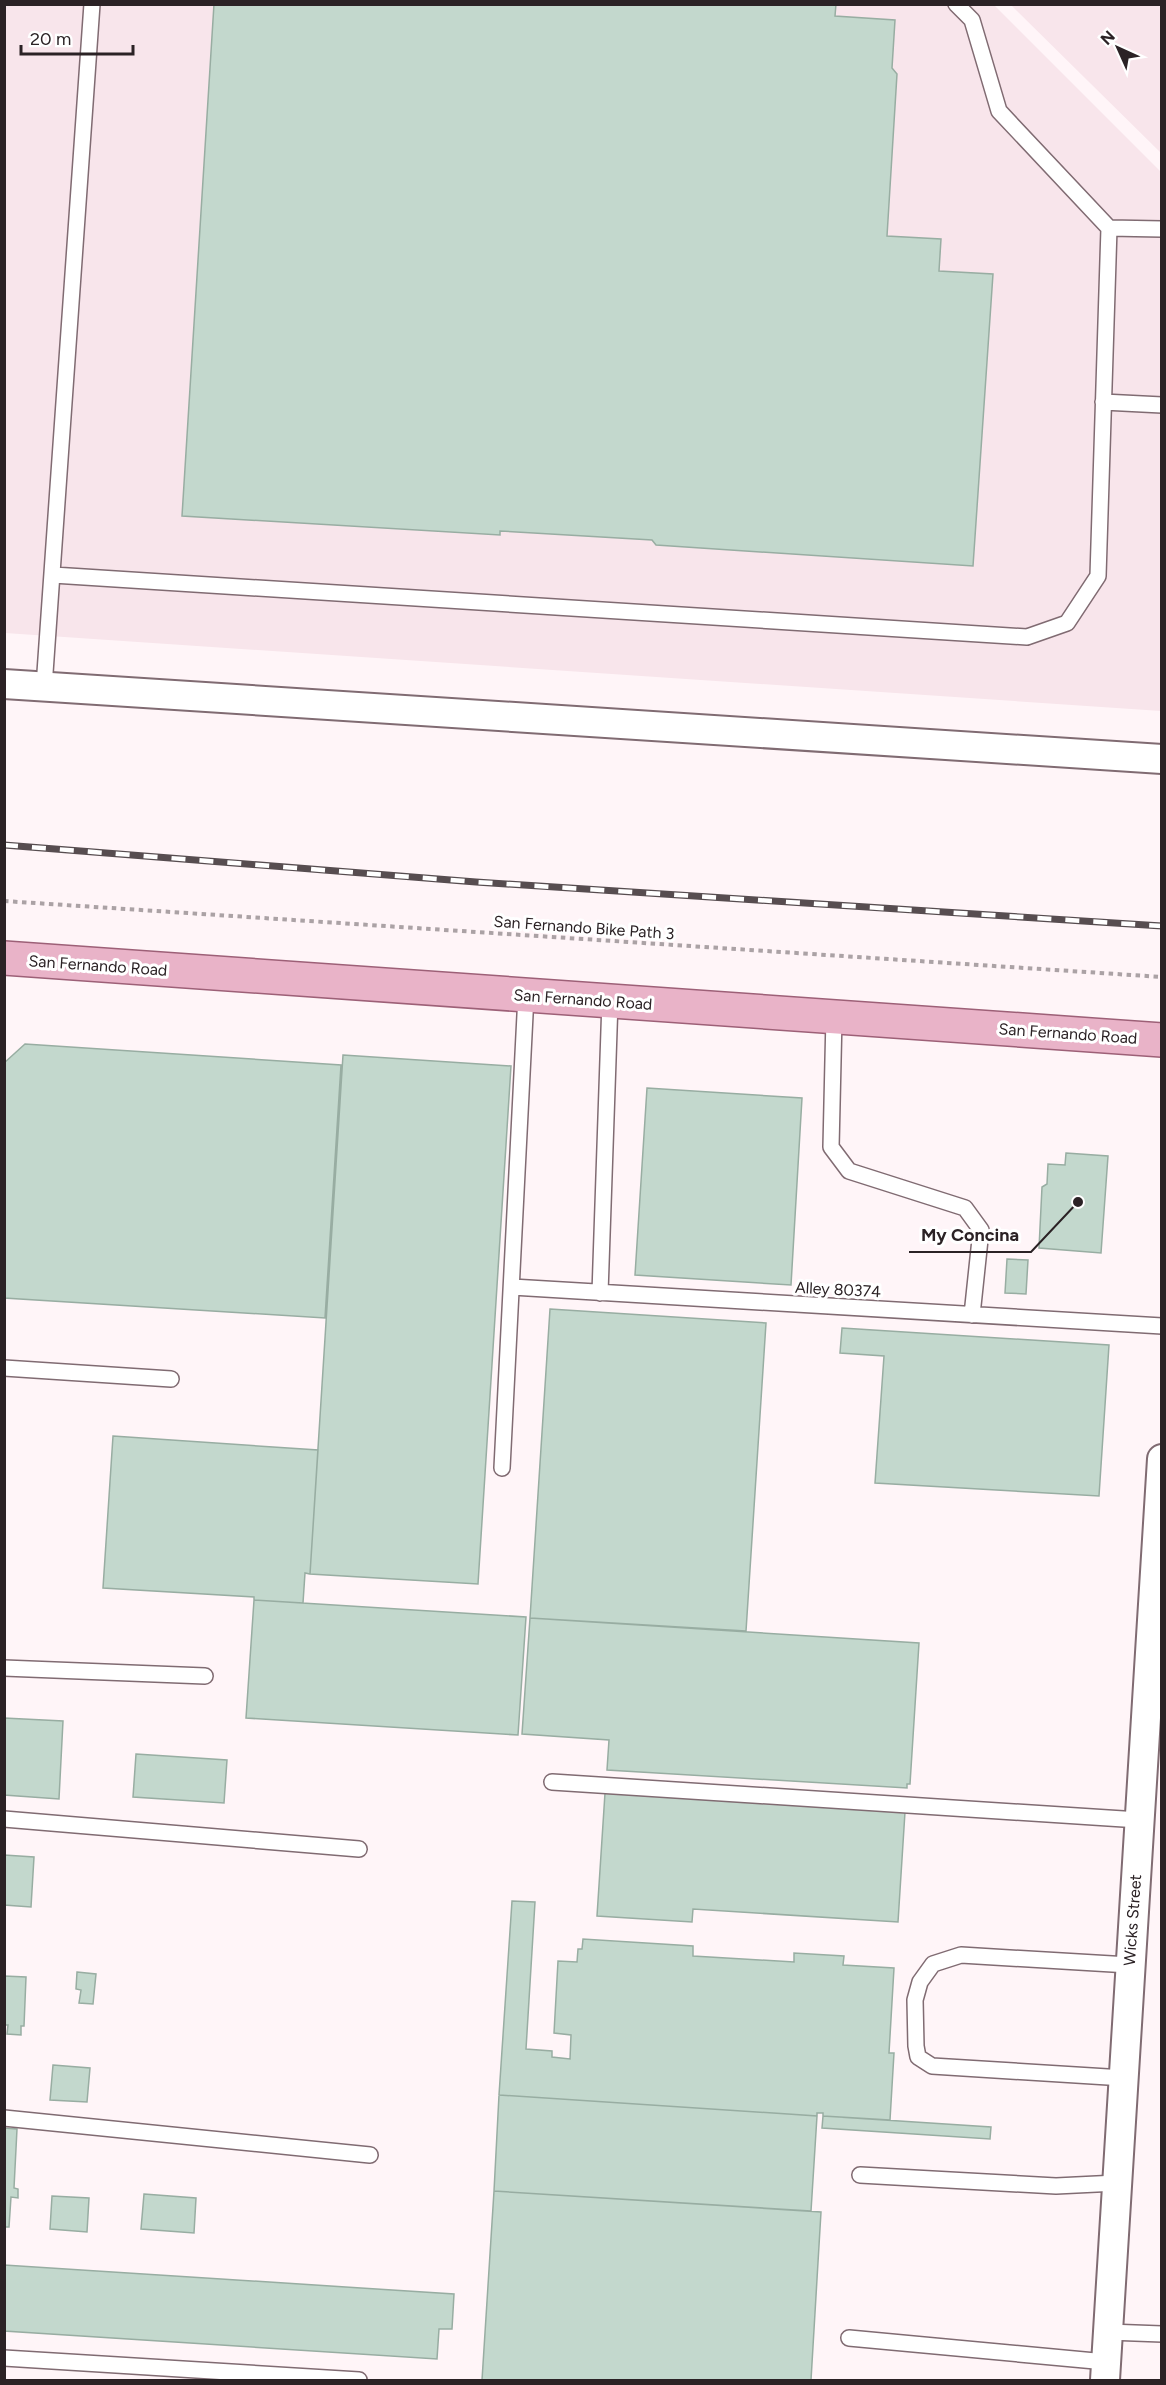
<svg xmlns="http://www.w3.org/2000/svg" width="1166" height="2385" font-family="Figtree,sans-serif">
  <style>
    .built { fill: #f8e5eb }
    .building { fill: #c3d8cd; stroke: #98ada2; stroke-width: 1.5 }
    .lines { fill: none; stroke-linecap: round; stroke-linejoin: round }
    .lane-casing { stroke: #806b72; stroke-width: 18 }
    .street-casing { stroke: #806b72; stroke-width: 32 }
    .primary-casing { stroke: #9d6077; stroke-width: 36 }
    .path { stroke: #aba2a5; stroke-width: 4; stroke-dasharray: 4.5 4.5; stroke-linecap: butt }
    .lane { stroke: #fff; stroke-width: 15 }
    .street { stroke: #fff; stroke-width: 28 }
    .primary { stroke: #e9b3c8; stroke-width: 33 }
    .rail-casing { stroke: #574d50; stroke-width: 7 }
    .rail { stroke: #fff; stroke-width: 4.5; stroke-dasharray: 14; stroke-linecap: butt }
    .labels { text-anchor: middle; stroke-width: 6; stroke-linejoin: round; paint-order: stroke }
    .street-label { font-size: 16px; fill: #2b2225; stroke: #fff }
    .leader { fill: none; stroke: #2b2225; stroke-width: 2 }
    .callout-dot { fill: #2b2225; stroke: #fff; stroke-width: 2 }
    .callout-label { font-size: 18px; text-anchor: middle; font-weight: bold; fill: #2b2225; stroke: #fff; stroke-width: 6; stroke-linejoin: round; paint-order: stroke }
  </style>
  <rect width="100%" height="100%" fill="#fff5f8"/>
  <path class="built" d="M4,5h990l167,167v539l-1156,-78z
    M1011,5h150v148z"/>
  <path class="building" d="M214,4h622l-1,12 60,4 -3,48 5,6 -10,162 54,3 -2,32 54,3 -20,292 -317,-21 -4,-5 -152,-9v4l-318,-19z
    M25,1044l316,21 -16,253 -321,-20v-235z
    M343,1055l168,11 -33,518 -168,-10z
    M647,1088l155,10 -11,187 -156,-10z
    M1066,1153l42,3 -7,97 -62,-5 3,-61 5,-3 1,-20 17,1z
    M1007,1259l21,1 -2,34 -21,-1z
    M550,1309l216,14 -20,308 -216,-13z
    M842,1328l267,17 -10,151 -224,-13 9,-127 -44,-3z
    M113,1436l205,14 -8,124 -5,-1 -2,30 -49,-3v-3l-151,-9z
    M254,1600l272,17 -8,118 -272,-17z
    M530,1618l389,25 -9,141h-3v4l-300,-18 2,-30 -87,-6z
    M4,1718l59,3 -4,78 -55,-4z
    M136,1754l91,6 -3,43 -91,-6z
    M605,1793l300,19 -7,110 -205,-13 -1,13 -95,-6z
    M4,1855l30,2 -3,50 -27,-2z
    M512,1901l23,1 -9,147 26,2v6l18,2 1,-24 -17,-2 4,-72 19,1 1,-13h4l1,-10 110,7v10l101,6v-9l50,3 -1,9 51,3 -5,85h5l-4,67 -67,-4v-3h-6v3l-318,-21z
    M77,1972l19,2 -3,30 -14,-1 2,-13 -5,-1z
    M4,1976l22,1 -2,49h-3v9l-14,-1 1,-9h-4z
    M53,2065l37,3 -3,34 -37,-2z
    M499,2095l318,21 -6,95 -317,-20z
    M823,2116l168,11 -1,12 -168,-11z
    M4,2128l13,1 -3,59 4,1v9l-7,-1 -2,30h-5z
    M494,2191l327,21 -10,168h-333h4z
    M144,2194l52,4 -2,35 -53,-4z
    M52,2196l37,2 -2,34 -37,-3z
    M4,2265l450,29 -2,35h-13l-2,30 -433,-28z"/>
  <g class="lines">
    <defs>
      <path id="lane" d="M1109,228l53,1
        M1103,402l59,3
        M53,575l974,62 40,-14 31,-47 11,-348 -110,-117 -27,-91 -16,-16
        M44,687l48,-683
        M834,1017l-3,130 18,24 116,37 16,22 -9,85
        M512,1287l650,39
        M600,1293l10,-292
        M4,1368l167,11
        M502,1468l24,-473
        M4,1668l201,8
        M552,1782l587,38
        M4,1819l355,30
        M1124,2078l-192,-12 -14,-9 -2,-11 -1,-46 5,-18 13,-18 28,-9 168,10
        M4,2118l366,37
        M860,2175l196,11 61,-3
        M1108,2332l54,2
        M849,2338l257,24
        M4,2358l355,22"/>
      <path id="street" d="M4,684l1158,75
        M1105,2380l57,-921"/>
      <path id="primary" d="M4,958l1158,82"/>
    </defs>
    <use href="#lane" class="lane-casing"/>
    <use href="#street" class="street-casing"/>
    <use href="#primary" class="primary-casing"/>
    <path class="path" d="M4,901l1158,76"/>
    <use href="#lane" class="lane"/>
    <use href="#street" class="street"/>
    <use href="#primary" class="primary"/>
    <defs>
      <path id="rail" d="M4,845l472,37 686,44"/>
    </defs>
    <use href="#rail" class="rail-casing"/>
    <use href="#rail" class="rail"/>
  </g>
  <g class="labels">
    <g class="street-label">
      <text transform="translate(584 927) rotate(4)" y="6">San Fernando Bike Path 3</text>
      <text transform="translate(98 965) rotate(4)" y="6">San Fernando Road</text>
      <text transform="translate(583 999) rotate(4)" y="6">San Fernando Road</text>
      <text transform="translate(1068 1033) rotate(4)" y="6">San Fernando Road</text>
      <text transform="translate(838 1289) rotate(3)" y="6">Alley 80374</text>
      <text transform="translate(1132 1920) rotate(-86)" y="6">Wicks Street</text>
    </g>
  </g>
  <path class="leader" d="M1078 1202L1031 1252H909"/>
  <circle class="callout-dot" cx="1078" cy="1202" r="6"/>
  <g class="callout-label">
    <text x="970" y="1241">My Concina</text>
  </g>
  <rect width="1166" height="2385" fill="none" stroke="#2b2225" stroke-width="12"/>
  <g transform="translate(1118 48) rotate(315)" stroke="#ffffff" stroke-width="4.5" paint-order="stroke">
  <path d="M0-4.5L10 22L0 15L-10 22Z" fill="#2b2225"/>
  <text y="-9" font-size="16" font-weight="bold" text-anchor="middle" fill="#2b2225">N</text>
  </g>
  <path d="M21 45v9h112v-9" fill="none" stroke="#2b2225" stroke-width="3"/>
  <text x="30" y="45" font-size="18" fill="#2b2225" stroke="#ffffff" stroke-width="4.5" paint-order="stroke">20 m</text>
</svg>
